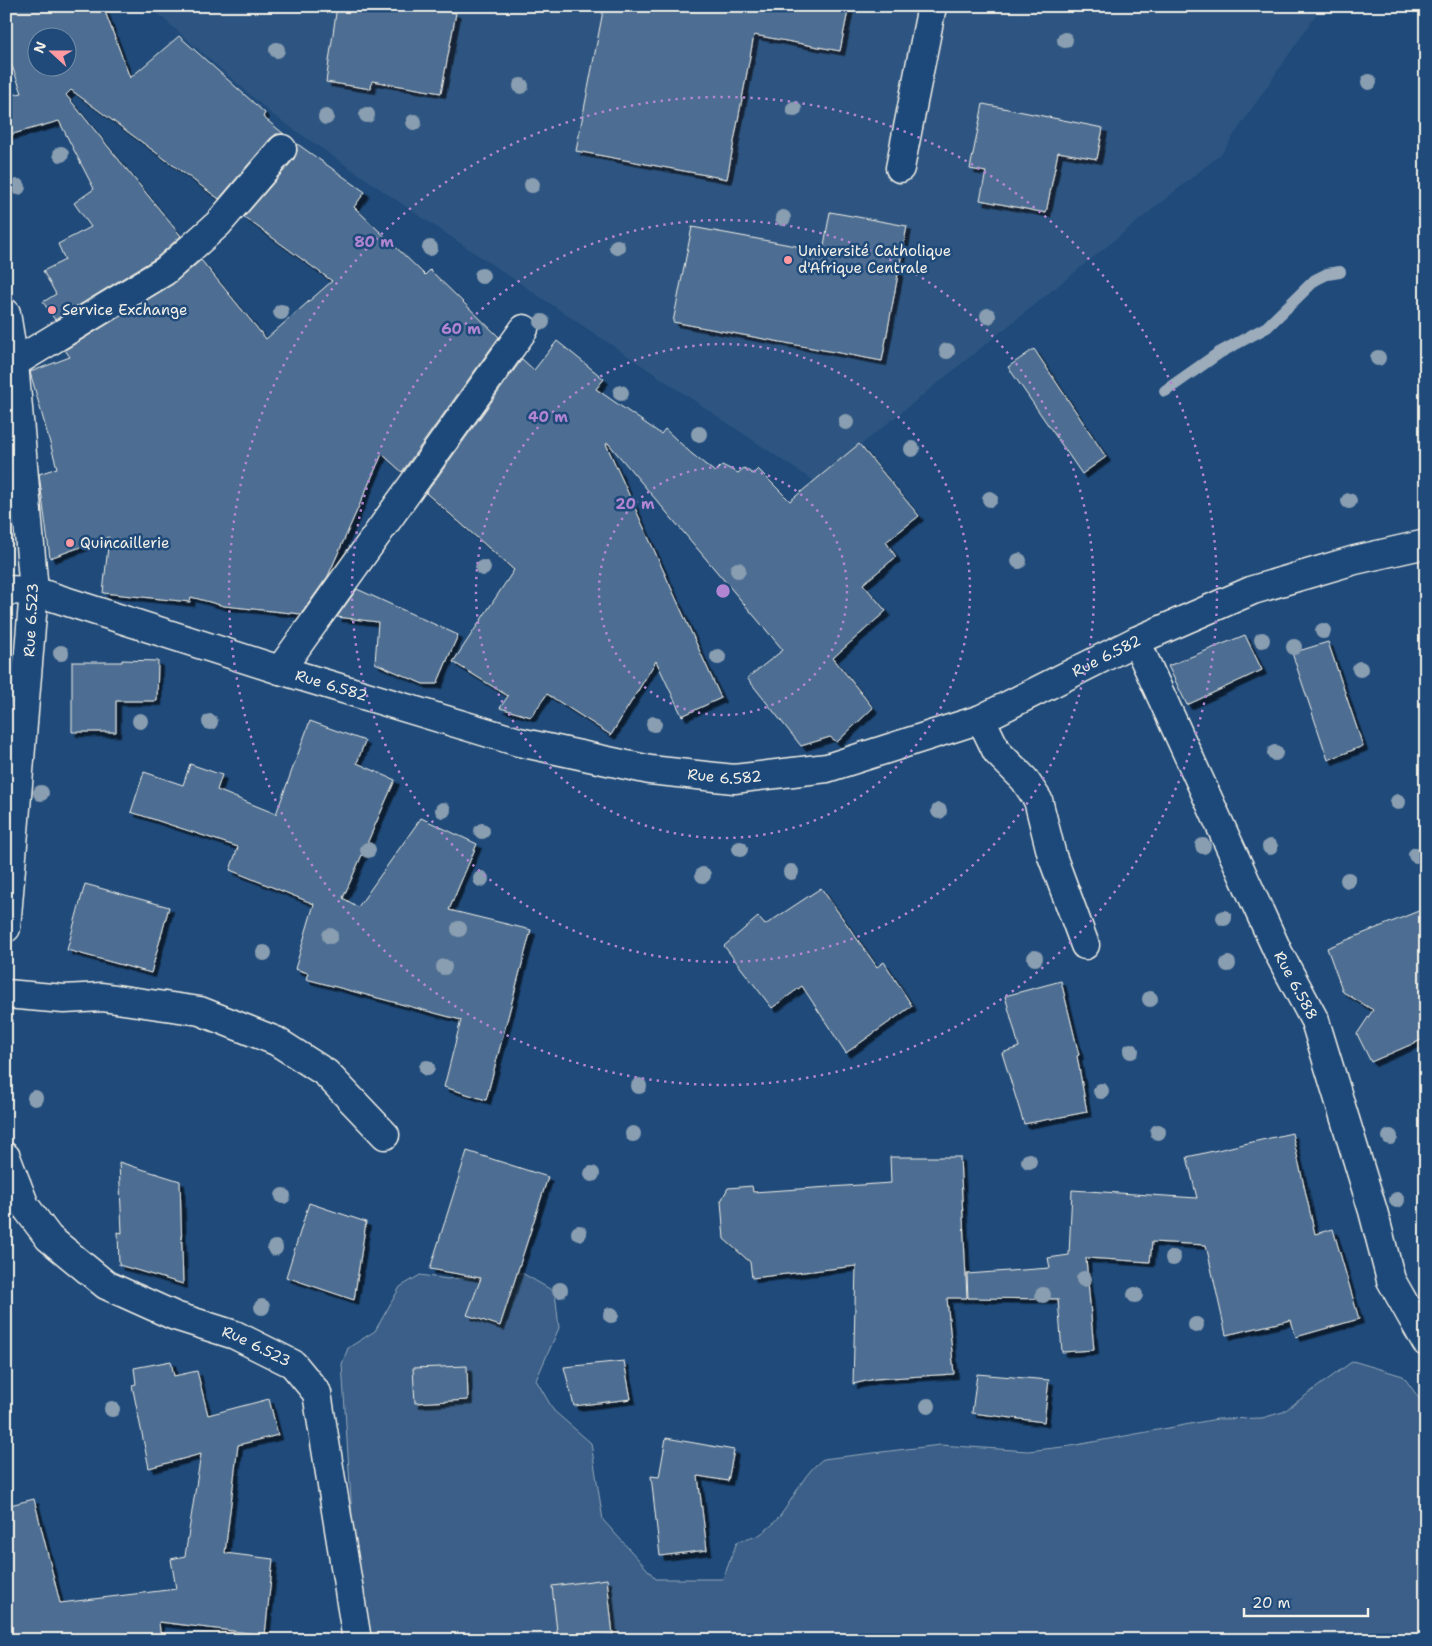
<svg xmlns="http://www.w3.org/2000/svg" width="1432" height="1646" font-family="'Shantell Sans',sans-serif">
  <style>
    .built { fill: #2d5581 }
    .green { fill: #3a5f88; stroke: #97a8b8 }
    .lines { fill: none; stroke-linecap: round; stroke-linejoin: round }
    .stream { stroke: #9cacbb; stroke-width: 12 }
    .building { fill: #4d6e92; stroke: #f4f1e8; fill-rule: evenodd; filter: url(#shadow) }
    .minor-casing { stroke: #f4f1e8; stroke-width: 31 }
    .minor { stroke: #1f4a7a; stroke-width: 28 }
    .tree { fill: #8a9eb1 }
    .ring { fill: none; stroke: #b185d1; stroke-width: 2.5; stroke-dasharray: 2.5 5 }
    .poi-dot { fill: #ff9aa2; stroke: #1f4a7a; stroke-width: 2 }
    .labels { text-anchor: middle; stroke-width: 5; stroke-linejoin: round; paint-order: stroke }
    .poi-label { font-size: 15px; fill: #f4f1e8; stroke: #1f4a7a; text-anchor: start }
    .street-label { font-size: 15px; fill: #f4f1e8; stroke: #1f4a7a }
    .centre { fill: #b185d1; stroke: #1f4a7a; stroke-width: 2.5 }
    .ring-label { font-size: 15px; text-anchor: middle; font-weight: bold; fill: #b185d1; stroke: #1f4a7a; stroke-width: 5; stroke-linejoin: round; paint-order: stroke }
  </style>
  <defs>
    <filter id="shadow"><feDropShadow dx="4.5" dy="4.5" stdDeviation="0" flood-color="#0009"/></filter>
  </defs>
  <rect width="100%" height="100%" fill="#1f4a7a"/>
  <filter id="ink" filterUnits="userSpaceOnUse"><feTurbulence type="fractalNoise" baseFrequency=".02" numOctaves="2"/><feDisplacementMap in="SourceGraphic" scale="10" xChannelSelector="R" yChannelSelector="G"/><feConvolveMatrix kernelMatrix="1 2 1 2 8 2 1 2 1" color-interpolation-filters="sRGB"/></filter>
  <g filter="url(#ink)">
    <path class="built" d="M149,6h1173l-101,148 -406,328 -410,-276 -132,-91z"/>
    <path class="green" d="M522,1273l33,19 4,36 -23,52 18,31 37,32 12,77 53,59h67l14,-37c7,-3 19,-4 25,-9 28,-18 35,-56 61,-74l117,-14 88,6 43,-5 146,-27 45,-1 21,-6 70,-51 50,15 23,32v232h-1055l-5,-20 -14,-104 -10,-152 6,-16 27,-17 25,-44 20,-12 27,4z"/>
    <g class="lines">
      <path class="stream" d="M1165,391l54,-38 48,-26 48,-47 12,-6 13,-2"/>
    </g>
    <path class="building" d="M6,6h97l27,72 49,-42 86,77 -2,4 21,17h-8l-6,5 -51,60 -148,-109 -5,5 115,141 -25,22 -101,62 -12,-18 13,-8 -13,-23 22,-11 -7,-16 33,-17 -17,-24 20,-14 -35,-68 -53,15v-40l16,-3 -16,-43zM38,38h30v30h-30z
      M337,6h82l37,7 -15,80 -69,-12 -1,8 -45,-7z
      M604,6h245l-9,45 -86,-16 -27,144 -151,-28z
      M983,104l120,24 -6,31 -39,-7 -12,61 -66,-13 6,-28 -16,-3z
      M296,143l69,49 -11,15 71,68 5,-5 69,67 -97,135 -20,-18 -54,122 -27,38 -77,-8 -33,-9 -1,5 -87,-9 6,-56 -59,21 -11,-84 18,-6 -27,-96 40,-15 -5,-7 108,-66 28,-24 65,79 66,-58 -88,-64 50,-58 3,-8z
      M830,212l77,14 -25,135 -209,-39 19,-95 131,24z
      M557,341l47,38 -8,10 65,45 4,-5 27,25 23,18 7,-7 16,8 6,-5 9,6 5,-5 32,32 69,-57 60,72 -33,26 10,15 -33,27 23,27 -53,47 40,50 -36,34 -7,-5 -29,9 -54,-68 36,-28 -175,-207 -2,1 115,254 -39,18 -26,-55 -45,74 -64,-41 -16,23 -31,-9 8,-12 -55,-34 61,-92 -88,-77 96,-134 12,11z
      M1034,349l72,108 -24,17 -74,-107z
      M357,589l101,46 -21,49h-14l-48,-21 3,-41 -41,-5z
      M1245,635l17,35 -75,35 -19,-39z
      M1328,642l35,104 -35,14 -36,-107z
      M122,660l36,1 -1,40h-41v31h-44v-70h50z
      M310,721l55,20 -8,22 38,17 -52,118 15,9 63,-89 56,26 -28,66 82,20 -45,170 -42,-13 17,-67 -155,-41 2,-6 -13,-4 19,-65 -84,-34 8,-23 -107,-35 13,-40 39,13 7,-21 32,11 -5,15 59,24z
      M85,884l84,23 -18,66 -84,-23z
      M821,888l56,79 7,-5 28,44 -66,47 -44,-67 -30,22 -48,-62 34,-29 7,8z
      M1426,908v130l-55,24 -14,-28 16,-24 -30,-18 -16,-44z
      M1061,981l18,74 -2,1 10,56 -63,12 -22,-71 17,-6 -14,-51z
      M1292,1133l23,101 18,-5 26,90 -63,18 -5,-17 -65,15 -20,-90 -54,-3 -2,20 -64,-4 8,92 -32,2 -4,-53 -90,-1 -1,-24 83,-6 -2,-10 21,-3 3,-65 125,8 -10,-41z
      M467,1151l81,26 -48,149 -33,-11 14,-37 -51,-9z
      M890,1157h70l7,141h-20l7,76 -79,5 -22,5 3,-118 -104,12 -2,-16 -26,-23 -3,-38 7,-13 24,-2 1,6 138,-9z
      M119,1162l61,19 3,103 -64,-19 -1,-33 4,1z
      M309,1203l57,19 -12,78 -68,-23z
      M171,1361l3,15 23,-5 11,44 61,-16 9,36 -40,10 -13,108 48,6 -8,76 -106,-13 2,18h-155v-134l28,-7 26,104 116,-14 -5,-30 14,-3 16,-102 -52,14 -17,-83 4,-1 -2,-16z
      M624,1361l7,38 -57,7 -10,-39z
      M467,1366l1,34 -53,3 -2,-35z
      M977,1374l72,6 -5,42 -72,-9z
      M666,1438l68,12 -6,31 -30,-5 9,74 -47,6 -9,-80 8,1z
      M607,1579l6,56 -55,5 -6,-54z"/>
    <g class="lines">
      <defs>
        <g id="minor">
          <path d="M900,168l32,-162"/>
          <path d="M6,313l8,50 20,228 -28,337"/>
          <path d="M14,363l151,-92 53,-47 64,-75"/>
          <path id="s1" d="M6,590l28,1 246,79 239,72 131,28 84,9 93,-11 154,-49 155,-78 117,-51 102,-30 71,-16"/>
          <path id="s2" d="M1136,641l142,311 37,69 58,190 18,69 35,62"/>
          <path d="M280,670l244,-341"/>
          <path d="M981,719l16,33 27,27 14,21 14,56 33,89"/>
          <path d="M6,994l58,5 38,-2 98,14 76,30 50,32 59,62"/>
          <path id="s3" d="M6,1157l19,49 24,32 57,47 69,31 60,19 58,29 24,29 40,247"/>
        </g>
      </defs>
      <use href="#minor" class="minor-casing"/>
      <use href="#minor" class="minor"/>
    </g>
    <g class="tree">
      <circle cx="1065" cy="40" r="8"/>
      <circle cx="277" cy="50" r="8"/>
      <circle cx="1369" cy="82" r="8"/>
      <circle cx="521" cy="86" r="8"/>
      <circle cx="794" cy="109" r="8"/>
      <circle cx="367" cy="115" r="8"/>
      <circle cx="326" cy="117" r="8"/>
      <circle cx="414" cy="122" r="8"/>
      <circle cx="61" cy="154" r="8"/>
      <circle cx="532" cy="185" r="8"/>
      <circle cx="18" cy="187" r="8"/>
      <circle cx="783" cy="218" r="8"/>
      <circle cx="617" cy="247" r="8"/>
      <circle cx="430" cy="248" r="8"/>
      <circle cx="482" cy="276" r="8"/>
      <circle cx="281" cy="312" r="8"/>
      <circle cx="988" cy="316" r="8"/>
      <circle cx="542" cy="322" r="8"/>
      <circle cx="947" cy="351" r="8"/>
      <circle cx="1378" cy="358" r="8"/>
      <circle cx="621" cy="393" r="8"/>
      <circle cx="846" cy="422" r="8"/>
      <circle cx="699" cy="434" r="8"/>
      <circle cx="912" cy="449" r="8"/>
      <circle cx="990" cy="499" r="8"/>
      <circle cx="1349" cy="501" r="8"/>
      <circle cx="1019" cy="561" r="8"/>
      <circle cx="483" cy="568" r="8"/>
      <circle cx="738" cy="570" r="8"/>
      <circle cx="1323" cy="631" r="8"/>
      <circle cx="1262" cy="640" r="8"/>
      <circle cx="1294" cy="647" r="8"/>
      <circle cx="61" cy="653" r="8"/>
      <circle cx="718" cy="657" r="8"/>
      <circle cx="1360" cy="669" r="8"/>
      <circle cx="140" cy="721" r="8"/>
      <circle cx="210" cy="722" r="8"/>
      <circle cx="654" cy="724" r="8"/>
      <circle cx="1275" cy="753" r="8"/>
      <circle cx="41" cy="793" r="8"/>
      <circle cx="1398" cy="802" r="8"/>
      <circle cx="443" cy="810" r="8"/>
      <circle cx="939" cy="811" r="8"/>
      <circle cx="482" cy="831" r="8"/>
      <circle cx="1203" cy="846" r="8"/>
      <circle cx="1270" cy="847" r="8"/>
      <circle cx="740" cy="849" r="8"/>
      <circle cx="368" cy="850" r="8"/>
      <circle cx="1416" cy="855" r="8"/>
      <circle cx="791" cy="872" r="8"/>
      <circle cx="703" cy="875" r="8"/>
      <circle cx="481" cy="879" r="8"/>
      <circle cx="1348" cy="880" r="8"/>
      <circle cx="1224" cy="918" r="8"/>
      <circle cx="459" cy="929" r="8"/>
      <circle cx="330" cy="936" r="8"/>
      <circle cx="264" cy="953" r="8"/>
      <circle cx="1035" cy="958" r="8"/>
      <circle cx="1228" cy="964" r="8"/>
      <circle cx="444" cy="967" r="8"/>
      <circle cx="1150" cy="999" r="8"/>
      <circle cx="1131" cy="1051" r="8"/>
      <circle cx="427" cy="1068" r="8"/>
      <circle cx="639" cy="1086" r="8"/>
      <circle cx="1101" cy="1091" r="8"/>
      <circle cx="35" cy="1098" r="8"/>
      <circle cx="1158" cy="1132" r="8"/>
      <circle cx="633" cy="1134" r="8"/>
      <circle cx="1390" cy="1137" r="8"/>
      <circle cx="1029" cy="1161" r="8"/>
      <circle cx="592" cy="1174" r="8"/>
      <circle cx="283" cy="1196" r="8"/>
      <circle cx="1397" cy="1200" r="8"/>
      <circle cx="579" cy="1233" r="8"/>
      <circle cx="275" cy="1248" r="8"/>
      <circle cx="1173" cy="1258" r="8"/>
      <circle cx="1084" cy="1279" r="8"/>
      <circle cx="560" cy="1290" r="8"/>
      <circle cx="1043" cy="1295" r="8"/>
      <circle cx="1135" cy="1295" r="8"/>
      <circle cx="262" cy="1307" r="8"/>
      <circle cx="611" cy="1315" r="8"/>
      <circle cx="1196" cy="1325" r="8"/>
      <circle cx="928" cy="1406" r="8"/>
      <circle cx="112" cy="1409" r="8"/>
    </g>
  </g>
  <g class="ring">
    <circle cx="723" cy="591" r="124"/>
    <circle cx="723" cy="591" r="247"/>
    <circle cx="723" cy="591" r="371"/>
    <circle cx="723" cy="591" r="494"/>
  </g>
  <g class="poi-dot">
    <circle cx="788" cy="260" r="5"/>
    <circle cx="52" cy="310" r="5"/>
    <circle cx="70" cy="543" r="5"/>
  </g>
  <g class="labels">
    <g class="poi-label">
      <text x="798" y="256">Université Catholique<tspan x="798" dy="17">d'Afrique Centrale</tspan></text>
      <text x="62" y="315">Service Exchange</text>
      <text x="80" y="548">Quincaillerie</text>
    </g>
    <g class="street-label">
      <text transform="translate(31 620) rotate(-87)" y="5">Rue 6.523</text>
      <text dy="5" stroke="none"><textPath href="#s1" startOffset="1150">Rue 6.582</textPath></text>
      <text dy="5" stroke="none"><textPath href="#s1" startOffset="340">Rue 6.582</textPath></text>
      <text dy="5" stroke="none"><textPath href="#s1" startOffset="745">Rue 6.582</textPath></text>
      <text dy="5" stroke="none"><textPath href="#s2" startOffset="380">Rue 6.588</textPath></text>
      <text dy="5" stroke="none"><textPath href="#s3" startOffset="329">Rue 6.523</textPath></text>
    </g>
  </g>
  <circle cx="723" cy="591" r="8" class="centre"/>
  <g class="ring-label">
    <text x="374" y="247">80 m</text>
    <text x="461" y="334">60 m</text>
    <text x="548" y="422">40 m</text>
    <text x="635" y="509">20 m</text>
  </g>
  <rect width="1432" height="1646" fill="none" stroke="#1f4a7a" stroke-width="25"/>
  <rect x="12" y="12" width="1407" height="1621" fill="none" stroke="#f4f1e8" stroke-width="2" filter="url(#ink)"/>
  <g transform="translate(52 52) rotate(291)"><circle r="24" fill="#1f4a7a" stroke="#748da6"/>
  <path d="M0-4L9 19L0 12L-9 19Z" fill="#ff9aa2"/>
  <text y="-8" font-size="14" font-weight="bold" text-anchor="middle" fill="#f4f1e8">N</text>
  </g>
  <path d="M1244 1608v8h124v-8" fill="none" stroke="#f4f1e8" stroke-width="2.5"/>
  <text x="1252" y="1608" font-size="15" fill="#f4f1e8" stroke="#1f4a7a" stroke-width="4" paint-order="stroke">20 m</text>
</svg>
